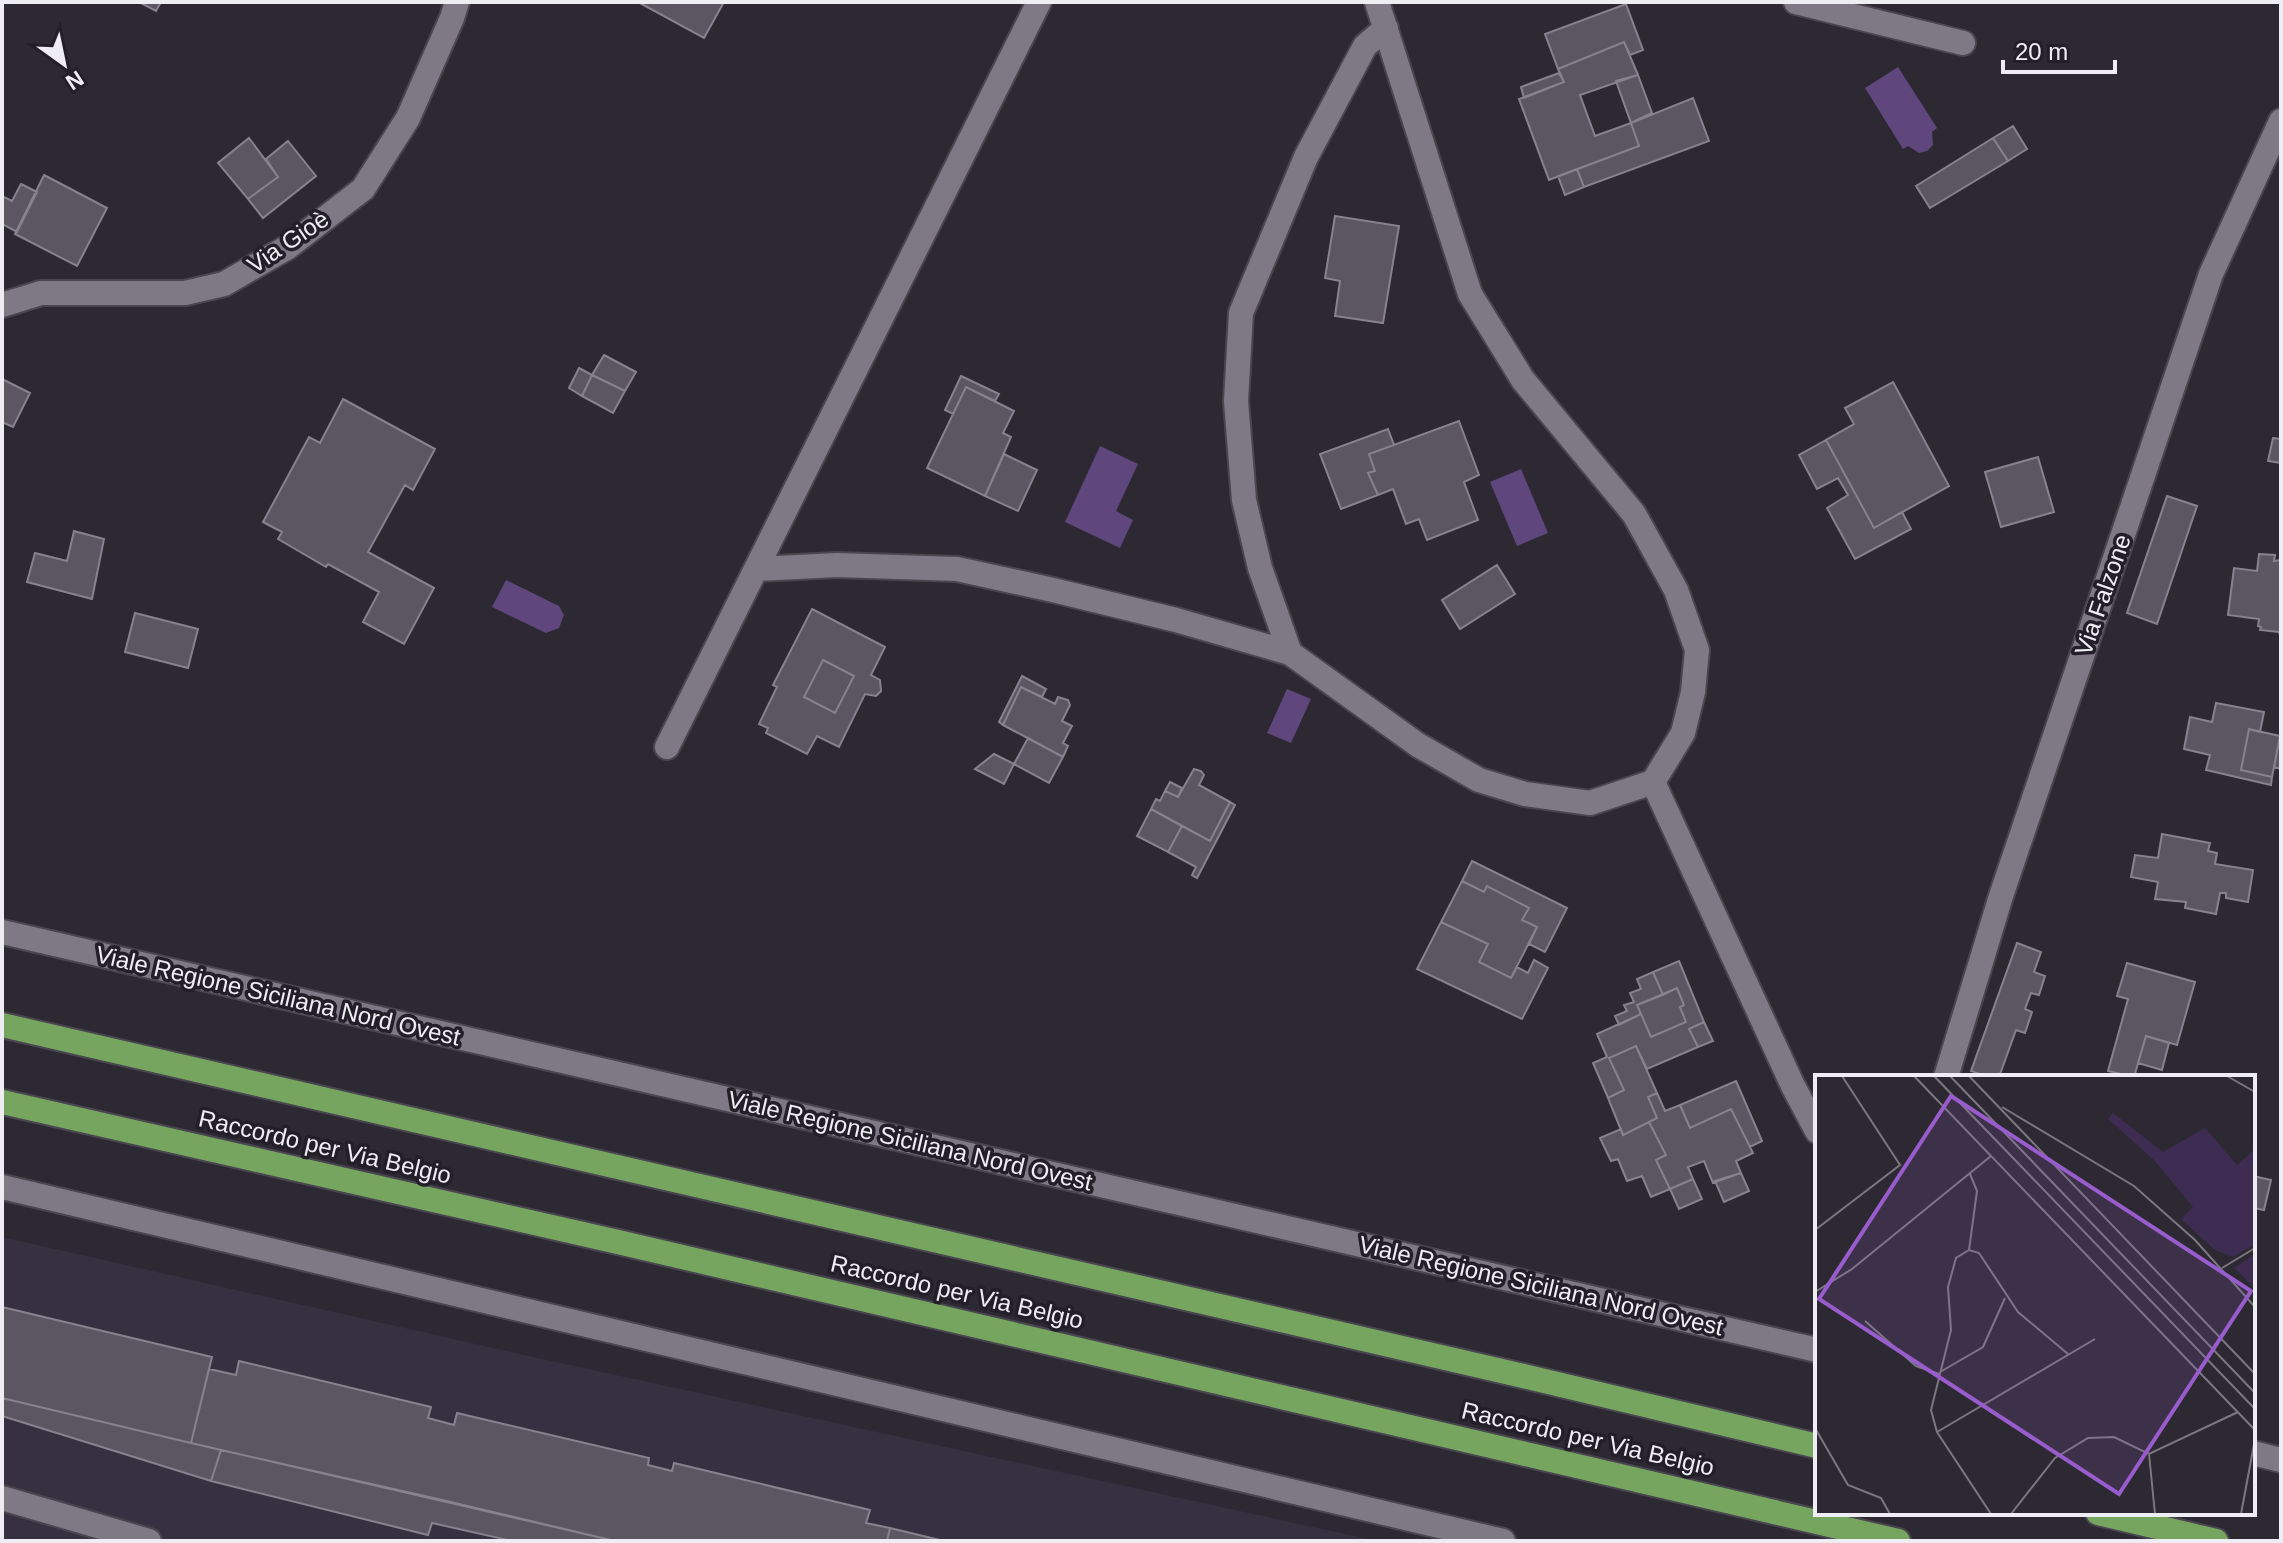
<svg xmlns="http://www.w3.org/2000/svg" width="2283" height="1543" font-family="Helvetica,sans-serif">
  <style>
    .built { fill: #373040 }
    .water { fill: #5f467c }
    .building { fill: #5b5662; stroke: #87828e; stroke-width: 2 }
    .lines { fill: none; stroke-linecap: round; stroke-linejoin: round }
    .minor-casing { stroke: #49464f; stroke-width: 28 }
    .highway-casing { stroke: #49464f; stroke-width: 28 }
    .minor { stroke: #7e7985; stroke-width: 24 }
    .highway { stroke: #76a560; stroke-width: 24 }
    .labels { text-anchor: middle; stroke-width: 7; stroke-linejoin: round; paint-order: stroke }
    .street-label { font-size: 24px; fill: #efedf4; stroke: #231f29 }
    .inset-road { fill: none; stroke: #7b7780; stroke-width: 2 }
    .view { fill: #985ccc; fill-opacity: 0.15; stroke: #985ccc; stroke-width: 4 }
    .inset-edge { fill: none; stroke: #efedf4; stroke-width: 4 }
  </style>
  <rect width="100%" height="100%" fill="#2d2933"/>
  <path class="built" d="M2,1237l522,118 853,186h-1375z"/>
  <path class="water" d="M1898,67l39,61 -5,4 1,13 -6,6 -8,2 -11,-7 -5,3 -38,-61z
    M1100,446l38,18 -22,47 17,9 -13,28 -55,-26z
    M1521,469l27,64 -31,13 -27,-64z
    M506,580l53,26 5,9 -5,13 -13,5 -54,-26z
    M1287,689l24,10 -20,44 -24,-10z"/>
  <path class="building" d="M139,2h22l-5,9z
    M638,2h86l-20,36z
    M1626,4l17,46 -13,5 -6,-13 -66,27 -13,-35z
    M1624,42l14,33 -58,20 15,41 36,-13 8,23 -90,34 -30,-81 45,-17 -6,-13z
    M1559,73l5,9 -40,16 -3,-11z
    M1638,75l14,38 -21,10 -15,-42z
    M1693,98l16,43 -125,46 -7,-18 62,-23 -8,-23z
    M2013,126l14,23 -19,12 -15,-23z
    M249,138l29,39 -30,22 -30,-36z
    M1993,138l15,23 -78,47 -14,-22z
    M288,141l28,35 -53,42 -15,-19 30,-22 -12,-18z
    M1577,169l7,18 -19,8 -7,-19z
    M44,175l63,33 -30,58 -62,-32z
    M21,184l16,8 -20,40 -15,-8v-28l10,5z
    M1335,216l64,10 -16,97 -48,-7 5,-35 -15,-3z
    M604,355l32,17 -11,19 -33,-16z
    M579,368l13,7 -10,21 -13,-8z
    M592,375l33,16 -12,22 -31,-17z
    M961,376l38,18 -4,7 -29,-14 -13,27 -8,-4z
    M2,379l28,14 -17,34 -11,-5z
    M1893,382l56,104 -75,42 -48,-88 28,-16 -9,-16z
    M966,387l48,24 -11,22 8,4 -26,59 -58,-28z
    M343,399l92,50 -22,41 -8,-5 -37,67 66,36 -30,56 -41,-22 16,-30 -51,-28 -2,3 -48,-28 4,-7 -19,-10 46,-85 11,6z
    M1459,421l20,54 -15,7 14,38 -51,20 -8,-21 -13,5 -13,-35 -15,6 -10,-22 7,-2 -6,-17z
    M1388,429l6,16 -25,9 6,17 -7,2 10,22 -37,14 -21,-55z
    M2273,438l8,1v24l-13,-2z
    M1826,440l48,88 28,-16 9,17 -56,30 -28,-51 21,-13 -10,-17 -21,11 -18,-34z
    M1004,454l33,16 -19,41 -33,-15z
    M2038,457l16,55 -53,15 -16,-55z
    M2167,496l30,10 -40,118 -30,-11z
    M74,531l30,8 -12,60 -65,-17 8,-29 32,8z
    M2259,554l16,1 -1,6 7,-1v78l-2,-6 -19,-2 1,-3 -3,-1 1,-7 -31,-4 6,-47 23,3z
    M1497,565l18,29 -55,35 -18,-29z
    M812,609l73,38 -14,28 9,5 1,11 -5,5 -11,-2 -26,53 -22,-11 -10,18 -41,-21 2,-5 -9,-4 18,-37 -4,-2z
    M135,613l63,16 -10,39 -63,-16z
    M823,660l31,16 -19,37 -31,-16z
    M1022,676l24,13 -4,8 -21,-10 -18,38 -4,-3z
    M1021,687l34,17 3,-7 10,3 2,5 -8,16 10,5 -9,17 5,3 -5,11 -60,-32z
    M2216,703l48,9 -4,20 -11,-3 -8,41 31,7 -1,8 -65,-15 4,-15 -26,-6 6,-32 22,5z
    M2249,729l31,7 -8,41 -31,-7z
    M2280,736h1v33l-7,-2z
    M1028,738l35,19 -14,26 -35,-19z
    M994,754l20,10 -10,20 -29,-15z
    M1194,769l7,2 3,4 -5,10 31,17 -20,39 -59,-32 5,-10 4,2 5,-10 13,6z
    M1170,782l12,6 -4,9 -13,-6z
    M1230,802l5,3 -38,73 -5,-3 4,-8 -28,-15 14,-26 28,15z
    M1151,809l31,17 -14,26 -31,-16z
    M2162,834l48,9 -2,8 9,2 -2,11 38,6 -5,32 -22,-4v-5h-6l-4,21 -31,-6 1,-6 -31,-3 3,-17 -27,-5 4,-22 23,3z
    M1472,861l95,47 -22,44 -16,-8 8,-17 -15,-7 7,-12 -42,-22 -3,6 -22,-11z
    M1462,881l22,11 3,-6 42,22 -7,12 15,7 -26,51 -32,-16 9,-18 -47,-22z
    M1441,922l47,22 -9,18 32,16 6,-11 11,6 6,-13 14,8 -26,51 -105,-50z
    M2017,943l24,9 -7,20 11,4 -6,19 -8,-2 -6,16 7,3 -7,21 -9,-3 -17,47h-11l-17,-6z
    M1679,961l25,61 -15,7 9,18 -51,22 -11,-23 -27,12 15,32 -16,8 -15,-35 14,-6 -10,-23 44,-20 10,23 35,-15 -6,-15 4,-2 -7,-17 -14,7 -10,-23z
    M2127,963l68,19 -18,63 -31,-9 -12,41 -26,-6 20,-72 -11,-3z
    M1653,972l10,23 -26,10 4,9 -22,11 -4,-9 12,-5 -3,-6 10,-3 -4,-9 11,-4 -4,-10z
    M1677,988l7,17 -4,2 6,15 -35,15 -14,-32z
    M1704,1022l9,19 -15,6 -9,-18z
    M2146,1036l23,7 -7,27 -24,-7z
    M1636,1046l21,47 -9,4 9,21 -34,17 -15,-37 16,-8 -15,-32z
    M1736,1081l26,60 -12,6 -19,-38 -41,19 -10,-23z
    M1657,1093l8,18 15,-6 10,23 41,-19 22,44 -17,8 5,12 -28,10 -9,-22 -16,6 5,12 -23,10 -14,-29 10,-5 -17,-33 8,-4 -9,-21z
    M1649,1122l17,33 -10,5 14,29 -19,8 -9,-21 -15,5 -9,-22 -7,2 -11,-23 21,-9 2,6z
    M1741,1173l8,18 -25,11 -9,-21z
    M2253,1176l18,4 -7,30 -11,-2z
    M1693,1179l9,20 -23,10 -9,-20z
    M2,1307l210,50 -21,86 -189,-45z
    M239,1361l192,46 -3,11 26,7 3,-12 192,45 -1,7 24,6 2,-8 196,47 -4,13 24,5 -3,13h-272l-424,-98 18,-74 27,6z
    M2,1398l189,45 30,7 -10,31 -209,-65z
    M221,1450l217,49 177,42h-103l-80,-18 -4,12 -217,-54z
    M890,1528l54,13h-57z"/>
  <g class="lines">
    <defs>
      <path id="minor" d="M1796,2l167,41
        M2,305l39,-12h144l39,-9 64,-37 75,-58 45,-71 44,-100 5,-16
        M757,569l80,-4 120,4 96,21 123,30 114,33 128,92 61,35 46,14 65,9 63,-21 30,-49 10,-41 4,-42 -21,-60 -42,-76 -111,-134 -53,-86 -93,-292
        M1290,653l-30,-85 -16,-68 -8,-99 5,-88 65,-156 59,-111 21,-18
        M667,747l372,-745
        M1653,782l140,304 24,45
        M2,932l1815,418
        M1946,1077l55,-181 210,-622 70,-153
        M2,1187l1501,354
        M2253,1453l28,7
        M2,1498l147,43"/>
      <path id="highway" d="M2,1025l1517,350 298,71
        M2,1102l616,140 1280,299
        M2098,1513l118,28"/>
    </defs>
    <use href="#minor" class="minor-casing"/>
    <use href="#highway" class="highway-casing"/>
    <use href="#minor" class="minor"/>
    <use href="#highway" class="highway"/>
  </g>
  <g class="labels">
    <g class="street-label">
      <text transform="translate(288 242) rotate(-34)" y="8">Via Gioè</text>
      <text transform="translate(2103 595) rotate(-71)" y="8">Via Falzone</text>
      <text transform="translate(278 996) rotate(13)" y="8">Viale Regione Siciliana Nord Ovest</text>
      <text transform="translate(910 1141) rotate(13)" y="8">Viale Regione Siciliana Nord Ovest</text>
      <text transform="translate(325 1147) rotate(13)" y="8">Raccordo per Via Belgio</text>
      <text transform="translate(1541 1286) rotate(13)" y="8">Viale Regione Siciliana Nord Ovest</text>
      <text transform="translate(957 1292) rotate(13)" y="8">Raccordo per Via Belgio</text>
      <text transform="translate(1588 1439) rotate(13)" y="8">Raccordo per Via Belgio</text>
    </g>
  </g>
  <g transform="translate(1815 1075)">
    <rect width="440" height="440" fill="#2d2933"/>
    <path d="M298,38l50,39 42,-24 32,37 18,-16v95l-22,13 -18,-7 -34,-31 12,-12 -38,-46 -47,-42zM440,179v34l-21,-20z" fill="#3e2c52"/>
    <path class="inset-road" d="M99,1l341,354M119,1l321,333M135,1l305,317M154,1l286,298M412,1l28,16M187,32l132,79 61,54 60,67M0,155l85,-65 -58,-89M154,175l8,-59 -7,-17M407,193l33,-20M0,217l37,-23 139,-113M50,246l51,45 23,8M125,297l43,-25 22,-49M0,353l33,57 33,13 9,16M122,357l158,-93M334,379l6,60M176,439l-54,-82 -6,-22 20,-80 -3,-43 8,-29 13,-8 10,3 39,59 50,42M196,439l44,-56 33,-20 26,-1 35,17 89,-42M426,439l14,-75"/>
    <path class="view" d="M136,21l300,195 -132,203 -300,-195z"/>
    <rect width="440" height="440" class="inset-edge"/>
  </g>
  <rect width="2283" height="1543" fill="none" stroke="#efedf4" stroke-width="8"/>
  <g transform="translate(64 64) rotate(147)" stroke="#231f29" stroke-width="6" paint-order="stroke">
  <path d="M0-6L14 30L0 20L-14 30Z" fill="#efedf4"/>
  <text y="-12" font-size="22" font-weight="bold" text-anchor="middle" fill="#efedf4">N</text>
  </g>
  <path d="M2003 60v12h112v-12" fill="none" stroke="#efedf4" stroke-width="4"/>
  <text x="2015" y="60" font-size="24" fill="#efedf4" stroke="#231f29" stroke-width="6" paint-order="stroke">20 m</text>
</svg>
